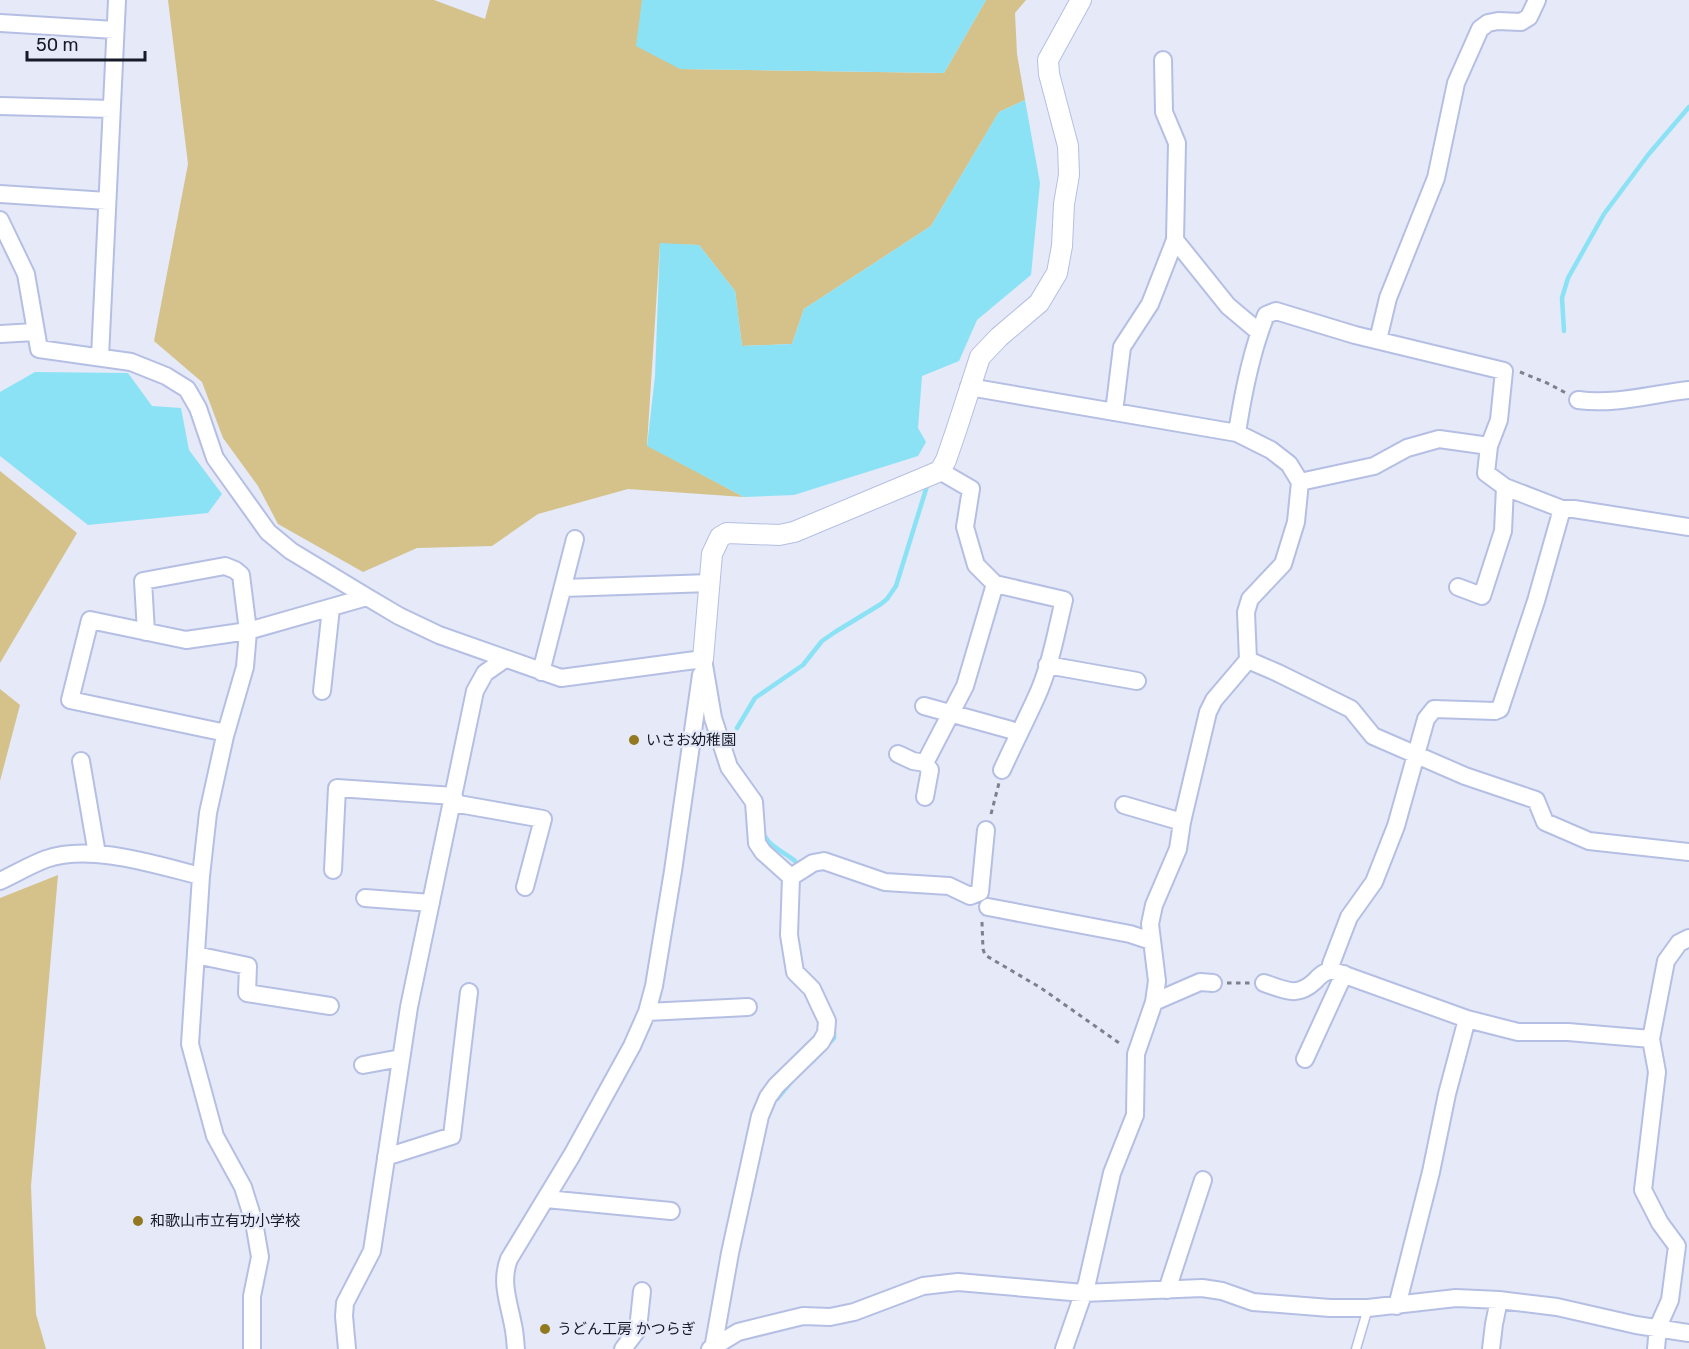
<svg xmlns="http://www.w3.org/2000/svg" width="1689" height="1349" font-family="Rubik,'Noto Sans JP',sans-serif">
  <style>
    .green { fill: #d4c28a }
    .water { fill: #8be2f5 }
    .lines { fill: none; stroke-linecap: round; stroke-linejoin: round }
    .stream { stroke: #8be2f5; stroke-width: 4.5 }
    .service-casing { stroke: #b5bfe3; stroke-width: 11 }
    .minor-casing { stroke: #b5bfe3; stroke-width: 20 }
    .tertiary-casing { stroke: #b5bfe3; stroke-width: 22 }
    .path { stroke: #7d808e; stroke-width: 3; stroke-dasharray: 4.5 4.5; stroke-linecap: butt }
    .service { stroke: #fff; stroke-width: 8 }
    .minor { stroke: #fff; stroke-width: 16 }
    .tertiary { stroke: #fff; stroke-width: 20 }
    .poi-dot { fill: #92781f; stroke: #e5e9f8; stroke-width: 2 }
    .labels { text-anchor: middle; stroke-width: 5; stroke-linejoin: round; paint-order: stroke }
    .poi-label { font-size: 15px; fill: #171a27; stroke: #e5e9f8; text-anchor: start }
  </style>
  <rect width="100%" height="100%" fill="#e5e9f8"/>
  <path class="green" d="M168,0h266l51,19 5,-19h153l37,69 264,4 42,-73h40l-11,13 2,41 8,46 -26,12 -68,114 -127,83 -12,35 -50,2 -7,-55 -36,-46 -39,-1 -13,201 97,52 -116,-8 -90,25 -46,32 -75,2 -54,24 -85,-48 -20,-38 -35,-48 -21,-56 -48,-41 34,-177z
    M0,471l77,62 -77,130z
    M0,689l20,16 -20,76z
    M58,875l-27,311 5,128 10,35h-46v-451z"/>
  <path class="water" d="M642,0h344l-42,73 -264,-4 -44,-23z
    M1025,100l15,83 -9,92 -54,45 -18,41 -37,15 -4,52 8,14 -8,14 -124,39 -50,2 -97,-51 8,-70 5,-133 39,2 36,46 7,55 50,-2 12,-35 127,-83 68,-114z
    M35,372l93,1 24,33 29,2 8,42 33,44 -14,19 -120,12 -88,-69v-64z"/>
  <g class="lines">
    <path class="stream" d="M1564,331l-2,-33 6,-20 36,-64 44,-59 41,-48
      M737,728l18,-30 48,-33 19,-24 13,-9 46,-28 6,-5 9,-13 31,-100
      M763,831c3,15 22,21 32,30
      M812,1062l22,-24v-7
      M777,1099l14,-17"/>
    <defs>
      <path id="service" d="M1356,1349l12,-41"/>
      <path id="minor" d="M0,23l115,7
        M0,106l112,3
        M0,194l107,7
        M0,220l26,54 13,75 92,13 35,14 21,13 11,19 17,50 53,74 23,19 76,46 32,19 40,19 122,43 142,-19
        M1175,240l53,66 31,26
        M0,334l35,-2
        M1378,340l10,-42 48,-120 20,-95 24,-54 8,-6 10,-2 23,1 8,-5 8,-17
        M100,357l17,-357
        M969,387l268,46 34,17 18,14 11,18 -4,40 -13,42 -33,35 -4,13 2,48 -34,40 -6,12 -26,110 -4,27 -24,56 -4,19 7,57 -3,21 -18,52 -1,61 -23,58 -25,110 -23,66
        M1578,400c38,5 73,-6 111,-10
        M1114,412l8,-65 28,-43 25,-64 2,-97 -13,-31 -1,-52
        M1237,433c6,-40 14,-81 29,-118l10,-4 79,24 149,36 -5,49 -10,26 -3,27 19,14 57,22h12l115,18
        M940,471l31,18 -6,38 11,38 19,19 69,16c-8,33 -14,68 -28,98 -11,24 -23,48 -34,72
        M1300,482l74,-16 33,-18 32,-9 50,7
        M1458,587l24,9 21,-65 2,-44
        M563,588l147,-5
        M146,632l-3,-51 82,-15 10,4 6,5 7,56 -62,9 -96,-20 -20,80 156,33
        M703,659l10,59 16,49 25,35 3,41 6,9 28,25 -2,58 6,37 17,17 7,15 8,17 -1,12 -5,9 -45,44 -8,11 -8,19 -30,137 -17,96
        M1248,660l30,13 73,36 22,27 92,40 71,24 9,22 44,19 100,11
        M1047,665l90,16
        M541,672l34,-133
        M322,691l9,-83
        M924,706l87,24
        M898,754l15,7 12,2 5,7 -5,27
        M81,761l16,93
        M925,763l40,-77 30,-102
        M453,803l90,16 -18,68
        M1124,805l58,17
        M333,870l4,-82 117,8
        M791,877l22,-14 11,-2 61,21 64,4 21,10 10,-4 6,-62
        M0,881c15,-7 30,-16 46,-22 44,-16 110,6 155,17
        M365,898l66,5
        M988,907l142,27 21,7
        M196,955l52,11 -1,27 83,13
        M1331,970v-6l18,-47 25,-35 22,-56 30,-107 8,-10 61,2 5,-2 36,-108 26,-92
        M1264,983c21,7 33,15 51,-2 5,-6 9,-9 16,-11l136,49 51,13h50l83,7
        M1154,1002l46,-20 13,1
        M647,1012l101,-5
        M1305,1059l39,-85
        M363,1065l38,-7
        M386,1157l66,-21 17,-144
        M546,1199l125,12
        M1167,1290l36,-110
        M1397,1306l34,-134 16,-78 20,-75
        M252,1349v-53l8,-39 -6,-35 -11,-35 -28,-51 -25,-92 11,-168 7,-63 17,-77 20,-69 3,-36 119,-34
        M347,1349l-3,-33 1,-13 27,-52 37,-244 66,-316 10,-18 20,-14
        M516,1349c-1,-8 -1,-16 -3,-24 -4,-22 -13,-43 -4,-66l63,-104 60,-109 15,-34 7,-26 19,-115 28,-196
        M623,1349l15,-20 4,-38
        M710,1349l28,-17 65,-16 27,1 24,-5 69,-26 35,-4 125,11 119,-5 20,3 31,11 77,6h38l88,-10 43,2 58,7 79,18 53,8
        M1491,1349l3,-25 5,-24
        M1656,1349l2,-22 12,-27 7,-54 -17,-23 -17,-33 14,-118 -6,-33 15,-78 13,-18 10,-5"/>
      <path id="tertiary" d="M703,659l9,-105 8,-17 7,-4 52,2 15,-3 146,-61 6,-11 10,-29 24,-74 19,-20 40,-34 18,-30 5,-27 2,-42 5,-29 -1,-29 -19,-72 -1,-14 33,-60"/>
    </defs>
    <use href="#service" class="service-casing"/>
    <use href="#minor" class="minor-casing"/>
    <use href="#tertiary" class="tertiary-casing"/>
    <path class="path" d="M1520,372l27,11 19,10
      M991,814l8,-31
      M982,922l1,27 2,6 56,33 81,57
      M1227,983h23"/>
    <use href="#service" class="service"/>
    <use href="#minor" class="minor"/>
    <use href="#tertiary" class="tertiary"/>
  </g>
  <g class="poi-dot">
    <circle cx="634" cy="740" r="6"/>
    <circle cx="138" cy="1221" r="6"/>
    <circle cx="545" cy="1329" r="6"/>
  </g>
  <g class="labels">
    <g class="poi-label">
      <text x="646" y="745">いさお幼稚園</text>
      <text x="150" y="1226">和歌山市立有功小学校</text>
      <text x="557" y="1334">うどん工房 かつらぎ</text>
    </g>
  </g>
  <path d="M27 51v9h118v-9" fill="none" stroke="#171a27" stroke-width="3"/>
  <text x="36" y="51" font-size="18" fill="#171a27" stroke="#e5e9f8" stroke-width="4.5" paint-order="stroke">50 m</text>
</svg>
